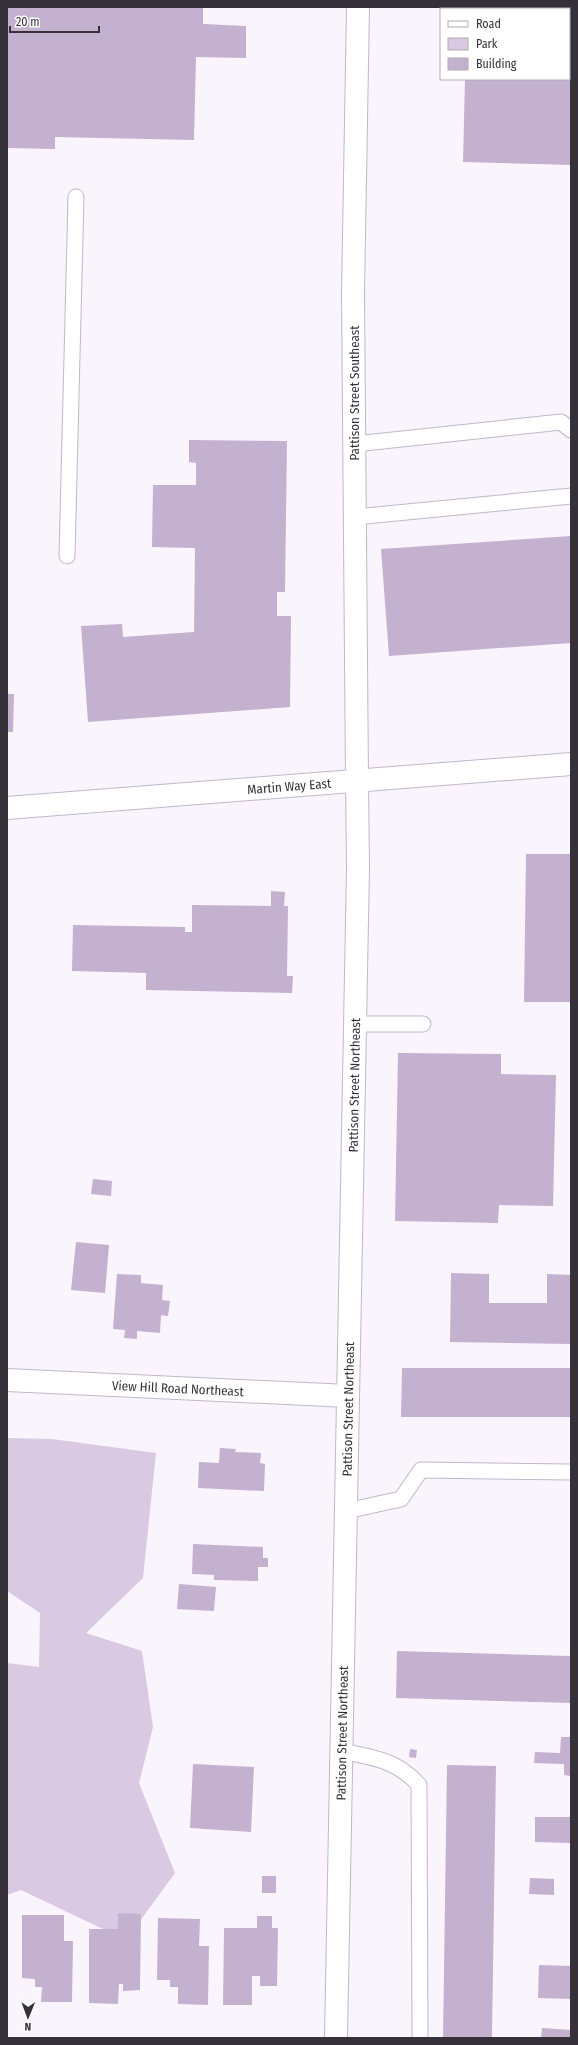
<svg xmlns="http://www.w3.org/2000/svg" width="578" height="2045" font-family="'Fira Sans Condensed',sans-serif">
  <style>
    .green { fill: #d9c9e3 }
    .building { fill: #c4b0cf }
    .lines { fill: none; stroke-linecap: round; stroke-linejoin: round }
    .service-casing { stroke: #c2b6ca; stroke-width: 17 }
    .minor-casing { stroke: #c2b6ca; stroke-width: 24 }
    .tertiary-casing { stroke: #c2b6ca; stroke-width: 24 }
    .primary-casing { stroke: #c2b6ca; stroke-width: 24 }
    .service { stroke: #fff; stroke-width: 15 }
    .minor { stroke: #fff; stroke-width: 22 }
    .tertiary { stroke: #fff; stroke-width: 22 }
    .primary { stroke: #fff; stroke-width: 22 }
    .labels { text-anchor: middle; stroke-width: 3; stroke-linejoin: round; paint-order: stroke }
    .street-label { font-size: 13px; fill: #363139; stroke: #fff }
  </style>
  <rect width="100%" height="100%" fill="#faf5fd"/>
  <path class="green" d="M7,1438l45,1 104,14 -13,125 -57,55 56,18 11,76 -14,56 36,90 -49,67 -105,-50 -14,5v-232l32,4 1,-54 -33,-22z"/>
  <path class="building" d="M7,7h196v17l43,2v32l-50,-1 -2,83 -139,-3v12l-48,-1z
    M569,69h2v96l-108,-3 2,-83h104z
    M189,440l98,1 -2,151h-8v24h14l-1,91 -202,15 -7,-96 41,-2 1,13 71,-5 1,-84 -43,-1 1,-62h43v-22l-7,-1z
    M571,536v107l-182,13 -8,-107z
    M7,694h7l-1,38h-6z
    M526,854h45v148h-47z
    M271,891l14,1 -1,14h4l-1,70h6l-1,17 -146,-3v-17l-74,-2 1,-46 112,2v5h7v-27l79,1z
    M398,1053l103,1v20l55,1 -3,131 -54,-1 -1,18 -103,-2z
    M93,1179l19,2 -1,15 -20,-2z
    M76,1242l33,3 -4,48 -34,-3z
    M451,1273l38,1v29h58v-29l24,1v69l-121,-2z
    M117,1274l24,1v8l22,2 -1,15 8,1 -2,15 -7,-1 -1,18 -23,-2v8l-13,-1 1,-8 -12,-1z
    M402,1368h169v49h-170z
    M220,1448l16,1 -1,3 26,1 -1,10 5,1 -1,27 -66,-3 1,-26 20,1z
    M193,1544l70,3v11h5v9h-10v14l-44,-1v-5l-22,-1z
    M179,1584l37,3 -2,24 -37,-2z
    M397,1651l174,5v47l-175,-5z
    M561,1737h10v39l-7,-1v-11l-30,-1 1,-11 25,1z
    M410,1749l7,1 -1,8 -7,-1z
    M193,1764l61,3 -3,65 -61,-4z
    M447,1765l49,1 -4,272h-49z
    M535,1817h36v26l-36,-1z
    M262,1876h14v17h-14z
    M530,1878l24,1v16l-25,-1z
    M118,1913l23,1 -1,76 -17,1v-7h-4l-1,20 -29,-1v-74h29z
    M22,1915h42v26h9l-1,61h-31l1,-15h-7v-8l-13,-1z
    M257,1916h15v12h6l-1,58h-17v-10h-8v29h-29l1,-77h33z
    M158,1918l42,1 -1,27h10l-1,59 -30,-1v-17h-8v-7h-13z
    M539,1965l32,1v33l-33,-1z
    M542,2028l29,2v8h-30z"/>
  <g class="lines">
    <defs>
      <path id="service" d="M355,444l206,-22 10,8
        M355,517l216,-21
        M67,556l9,-359
        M355,1024h68
        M346,1511l55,-12 20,-29 150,2
        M341,1751c31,6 56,9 78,34l1,253"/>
      <g id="minor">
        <path id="s1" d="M7,1380l341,16"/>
        <path id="s2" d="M336,2038l22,-1171 -1,-87"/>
      </g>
      <path id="tertiary" d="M357,780l-4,-487 5,-286"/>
      <g id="primary">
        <path id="s3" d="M7,808l564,-44"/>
      </g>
    </defs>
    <use href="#service" class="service-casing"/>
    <use href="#minor" class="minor-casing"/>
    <use href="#tertiary" class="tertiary-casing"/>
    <use href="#primary" class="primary-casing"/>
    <use href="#service" class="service"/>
    <use href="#minor" class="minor"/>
    <use href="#tertiary" class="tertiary"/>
    <use href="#primary" class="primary"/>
  </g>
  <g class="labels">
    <g class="street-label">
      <text transform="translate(354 393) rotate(-90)" y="5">Pattison Street Southeast</text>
      <text dy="5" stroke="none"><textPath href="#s3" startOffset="283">Martin Way East</textPath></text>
      <text dy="5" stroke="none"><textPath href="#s2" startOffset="953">Pattison Street Northeast</textPath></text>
      <text dy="5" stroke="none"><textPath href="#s1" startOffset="171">View Hill Road Northeast</textPath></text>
      <text dy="5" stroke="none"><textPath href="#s2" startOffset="629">Pattison Street Northeast</textPath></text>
      <text dy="5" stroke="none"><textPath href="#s2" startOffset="305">Pattison Street Northeast</textPath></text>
    </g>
  </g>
  <rect width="578" height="2045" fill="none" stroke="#363139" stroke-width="16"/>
  <rect x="440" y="8" width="130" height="72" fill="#ffffff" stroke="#afadb0"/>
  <rect x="448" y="21" width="20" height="6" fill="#ffffff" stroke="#afadb0"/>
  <text x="476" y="28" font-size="12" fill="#363139">Road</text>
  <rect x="448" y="38" width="20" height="12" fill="#d9c9e3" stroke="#afadb0"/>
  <text x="476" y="48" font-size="12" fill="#363139">Park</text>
  <rect x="448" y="58" width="20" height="12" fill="#c4b0cf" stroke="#afadb0"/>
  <text x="476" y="68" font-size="12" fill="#363139">Building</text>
  <g transform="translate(28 2017) rotate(181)" stroke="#ffffff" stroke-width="3" paint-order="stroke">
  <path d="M0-3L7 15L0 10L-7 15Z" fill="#363139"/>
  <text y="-6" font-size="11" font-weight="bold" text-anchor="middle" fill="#363139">N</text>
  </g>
  <path d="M10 26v6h89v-6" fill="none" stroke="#363139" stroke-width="2"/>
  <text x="16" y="26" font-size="12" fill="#363139" stroke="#ffffff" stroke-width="3" paint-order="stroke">20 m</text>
</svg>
